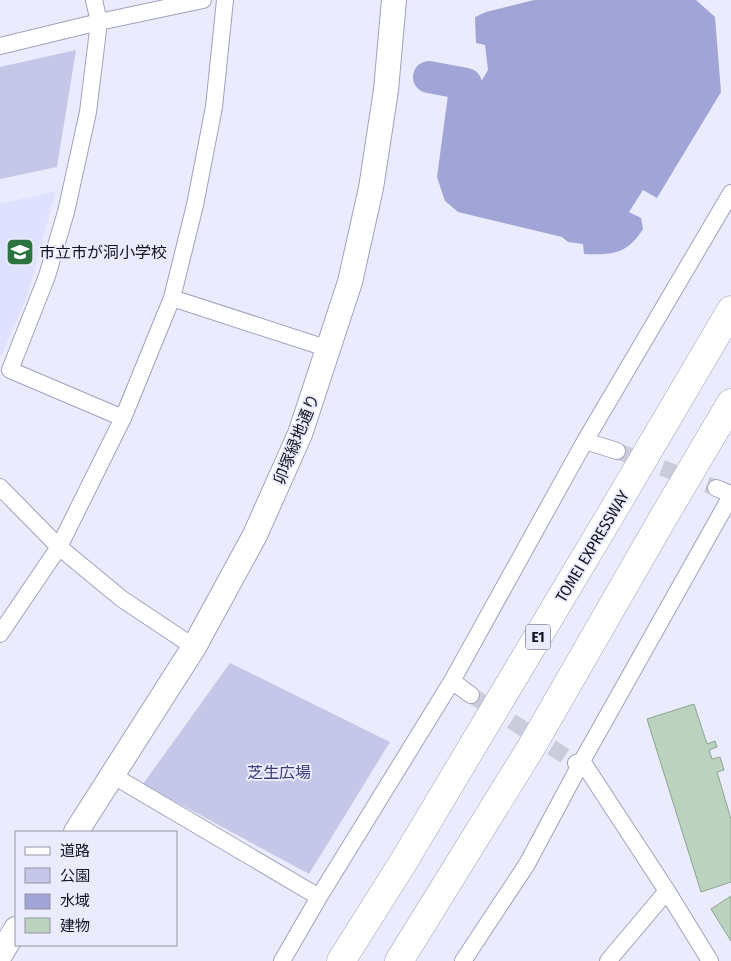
<svg xmlns="http://www.w3.org/2000/svg" width="731" height="961" font-family="'Fira Sans Condensed','Noto Sans JP',sans-serif">
  <style>
    .built { fill: #dfe2fe }
    .green { fill: #c4c7e7 }
    .water { fill: #a0a4d6 }
    .lines { fill: none; stroke-linecap: round; stroke-linejoin: round }
    .river { stroke: #a0a4d6; stroke-width: 32 }
    .building { fill: #bad2be; stroke: #8da491 }
    .street-tunnel { stroke: #caccdc; stroke-width: 16; stroke-dasharray: 16 8; stroke-linecap: butt }
    .street-casing { stroke: #9fa2bc; stroke-width: 18 }
    .secondary-casing { stroke: #9fa2bc; stroke-width: 26 }
    .highway-casing { stroke: #9fa2bc; stroke-width: 29 }
    .street { stroke: #fff; stroke-width: 16 }
    .secondary { stroke: #fff; stroke-width: 24 }
    .highway { stroke: #fff; stroke-width: 28 }
    .labels { text-anchor: middle; stroke-width: 4; stroke-linejoin: round; paint-order: stroke }
    .shield { fill: #eaecfd; stroke: #545561; stroke-width: 1 }
    .shield-label { font-size: 15px; font-weight: bold; fill: #13141e }
    .poi-label { font-size: 16px; fill: #13141e; stroke: #eaecfd; text-anchor: start }
    .street-label { font-size: 16px; fill: #13141e; stroke: #eaecfd }
    .park-label { font-size: 16px; fill: #3c3b79; stroke: #eaecfd }
  </style>
  <rect width="100%" height="100%" fill="#eaecfd"/>
  <path class="built" d="M56,191l-30,108 -26,59v-154z"/>
  <path class="green" d="M76,50l-19,117 -57,12v-112z
    M230,663l160,79 -81,132 -166,-90z"/>
  <path class="water" d="M534,0h162l19,17 6,75 -64,106 -14,-8 -14,22 12,6 2,11c-16,26 -32,26 -59,25l-1,-10 -15,-2 -6,-5 -104,-25 -13,-11 -8,-24 11,-82 16,-1 2,-16 13,7 9,-15 -3,-25 -9,-2 -1,-26 11,-5z"/>
  <g class="lines">
    <path class="river" d="M429,77l37,7"/>
  </g>
  <path class="building" d="M694,704l13,40 8,-3 2,6 -8,3 3,9 8,-2 4,13 -7,2 14,47v63l-30,10 -54,-173z
    M731,896v45l-20,-32z"/>
  <g class="lines">
    <path class="street-tunnel" d="M617,451l99,37
      M471,695l105,68"/>
    <defs>
      <path id="street" d="M94,0l5,22 -11,90 -22,100 -19,64 -37,94 113,48
        M0,46l99,-24 104,-22
        M172,298l157,51
        M585,441l32,10
        M0,487l59,60 63,52 72,48
        M716,488l15,6
        M0,634l59,-87 64,-129 49,-120 23,-93 19,-98 11,-107
        M471,695l-19,-14 133,-240 146,-248
        M576,763l6,-2 85,130 43,70
        M112,775l207,122
        M282,961l37,-64 133,-216
        M463,961l64,-97 55,-103 149,-265
        M608,961l59,-70"/>
      <path id="secondary" d="M76,832l118,-185 61,-112 45,-101 50,-152 21,-94 15,-98 8,-90
        M0,955l16,-26"/>
      <path id="highway" d="M341,961l63,-100 210,-352 117,-199
        M399,961l133,-215 131,-228 68,-115"/>
    </defs>
    <use href="#street" class="street-casing"/>
    <use href="#secondary" class="secondary-casing"/>
    <use href="#highway" class="highway-casing"/>
    <use href="#street" class="street"/>
    <use href="#secondary" class="secondary"/>
    <use href="#highway" class="highway"/>
  </g>
  <defs>
    <symbol id="school-square" viewBox="-11 -11 22 22"><rect x="-9" y="-9" width="18" height="18" rx="4" fill="#2b733f" stroke="#eaecfd"/><path d="M0-5L7-2L0 1L-7-2ZM-4 1L0 2.5L4 1V4Q0 6-4 4Z" fill="#fff"/></symbol>
  </defs>
  <g fill-rule="evenodd">
    <use href="#school-square" x="4" y="236" width="32" height="32"/>
  </g>
  <g class="labels">
    <rect class="shield" x="525.5" y="624.5" width="25" height="25" rx="4"/>
    <g class="shield-label">
      <text x="538" y="642">E1</text>
    </g>
    <g class="poi-label">
      <text x="39" y="258">市立市が洞小学校</text>
    </g>
    <g class="street-label">
      <text transform="translate(296 439) rotate(-68)" y="6">卯塚緑地通り</text>
      <text transform="translate(592 546) rotate(-59)" y="6">TOMEI EXPRESSWAY</text>
    </g>
    <g class="park-label">
      <text x="279" y="778">芝生広場</text>
    </g>
  </g>
  <rect x="15" y="831" width="162" height="115" fill="#eaecfd" stroke="#9496a4"/>
  <rect x="25" y="847" width="25" height="8" fill="#ffffff" stroke="#9496a4"/>
  <text x="60" y="856" font-size="15" fill="#13141e">道路</text>
  <rect x="25" y="868" width="25" height="15" fill="#c4c7e7" stroke="#9496a4"/>
  <text x="60" y="881" font-size="15" fill="#13141e">公園</text>
  <rect x="25" y="894" width="25" height="15" fill="#a0a4d6" stroke="#9496a4"/>
  <text x="60" y="906" font-size="15" fill="#13141e">水域</text>
  <rect x="25" y="918" width="25" height="15" fill="#bad2be" stroke="#9496a4"/>
  <text x="60" y="931" font-size="15" fill="#13141e">建物</text>
</svg>
